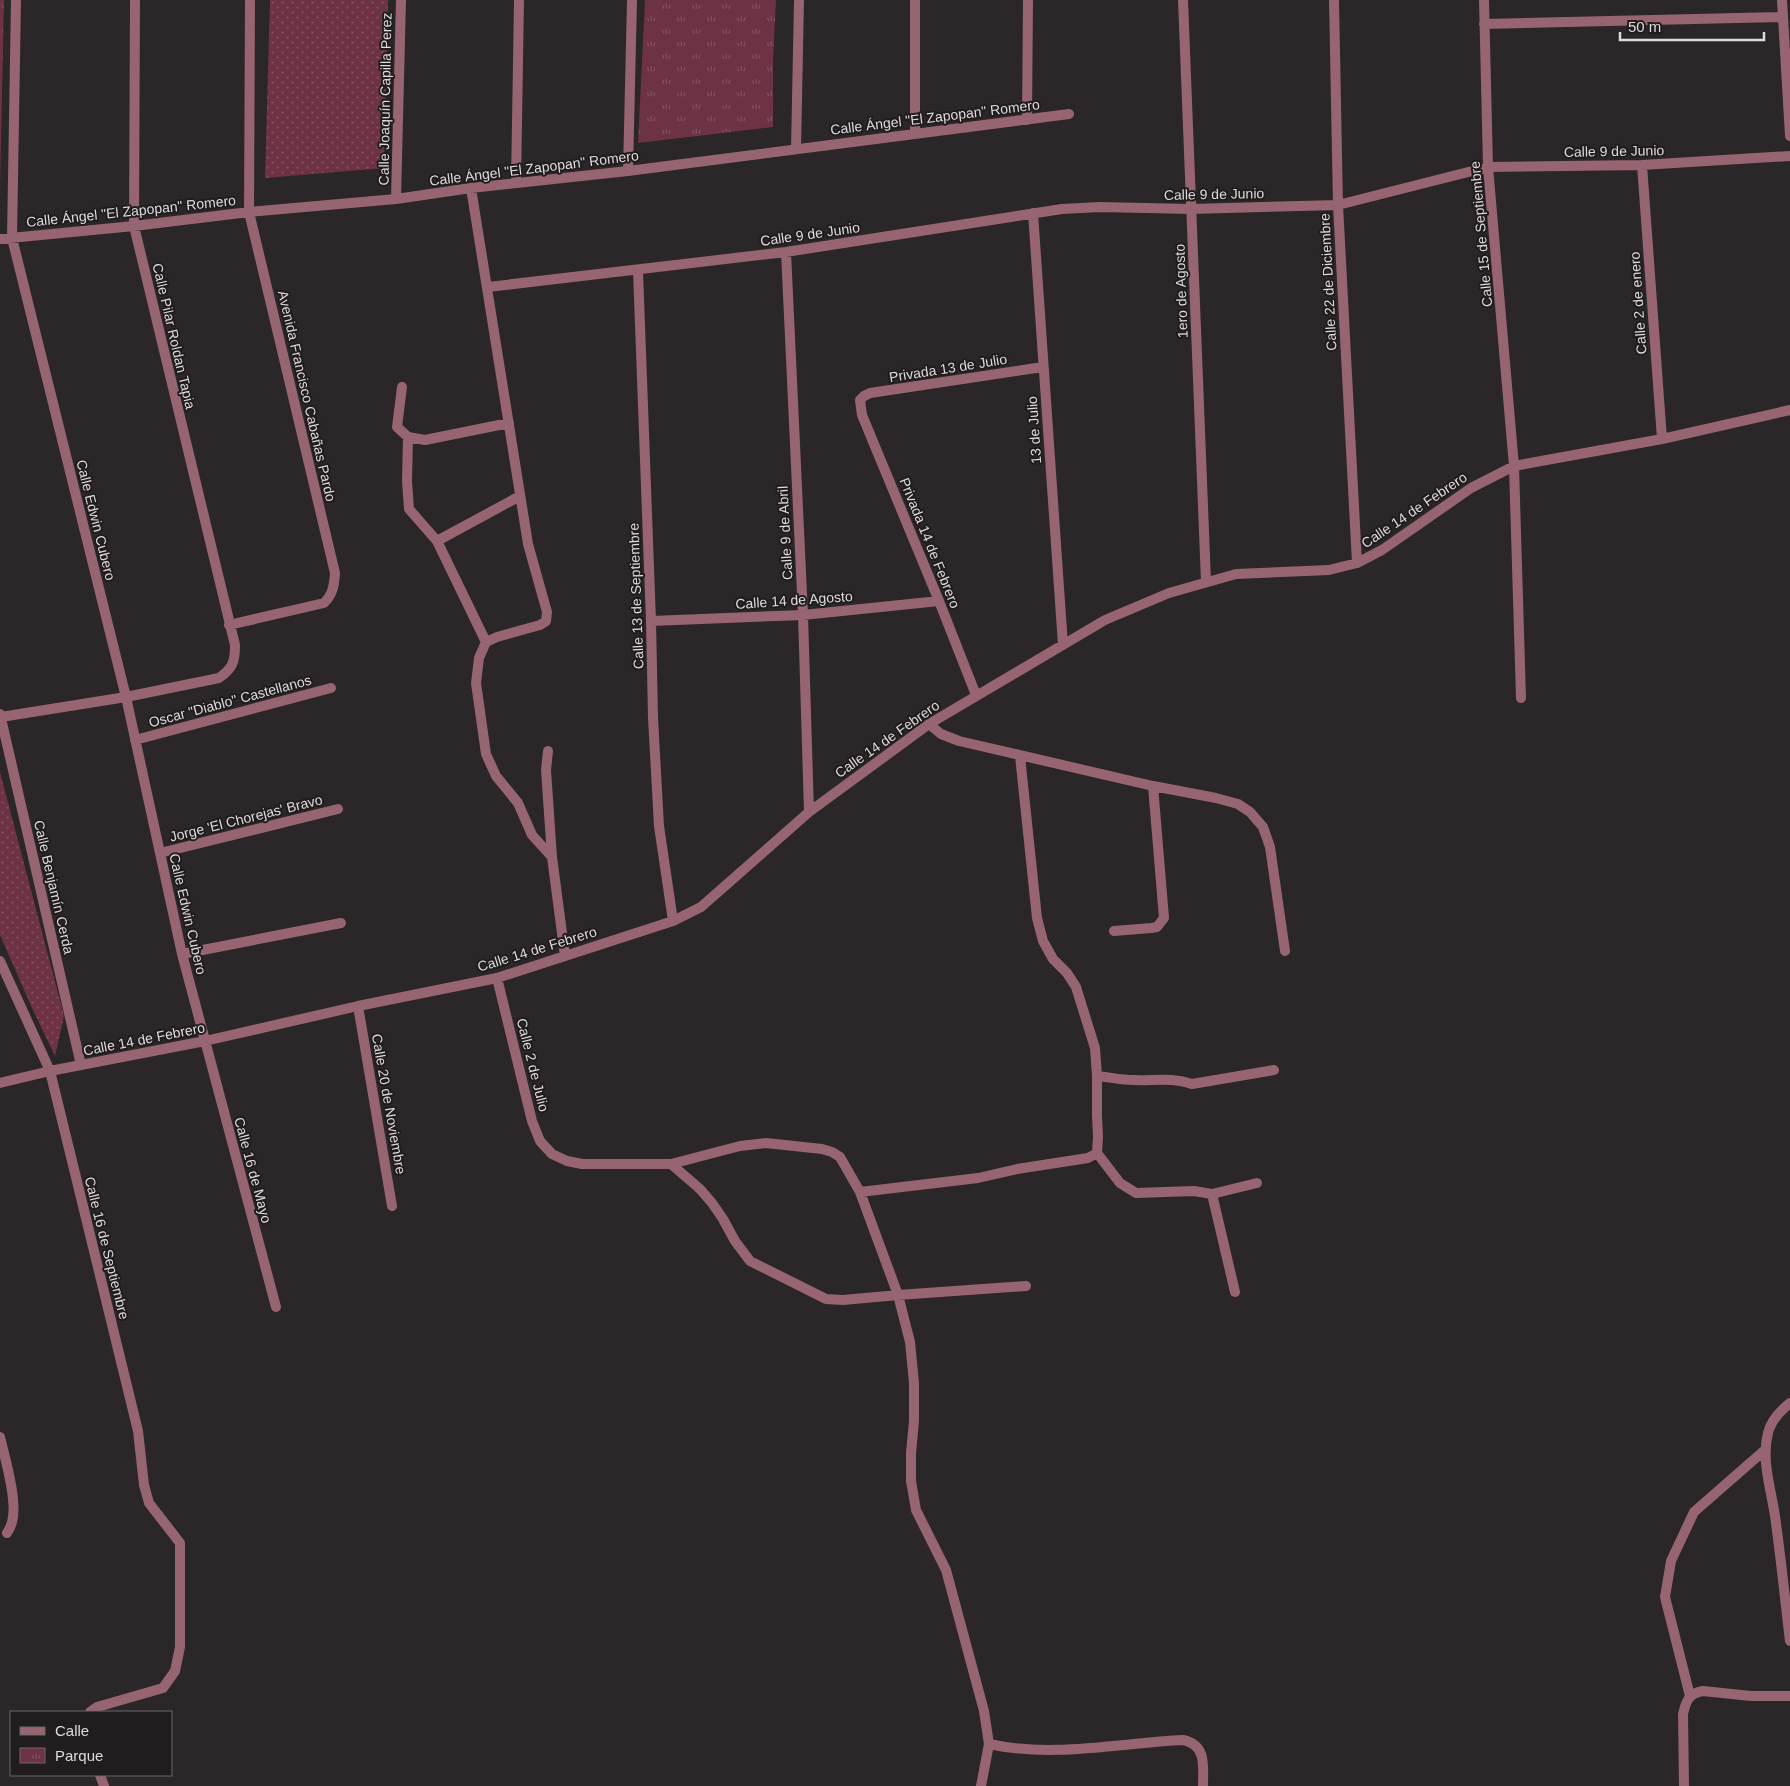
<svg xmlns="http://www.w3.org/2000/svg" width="1790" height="1786" font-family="Arial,sans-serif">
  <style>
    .grass { fill: url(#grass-dots) }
    .park { fill: url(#park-tufts) }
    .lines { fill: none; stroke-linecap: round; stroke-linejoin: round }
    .service { stroke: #976471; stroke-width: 10 }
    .pedestrian { stroke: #976471; stroke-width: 10 }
    .minor { stroke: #976471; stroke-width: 10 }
    .labels { text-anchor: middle; stroke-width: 4; stroke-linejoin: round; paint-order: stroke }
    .street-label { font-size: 14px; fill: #dfdbdc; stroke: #211d1e }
  </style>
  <defs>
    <pattern id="grass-dots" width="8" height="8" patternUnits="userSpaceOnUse" patternTransform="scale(1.25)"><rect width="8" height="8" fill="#6d3344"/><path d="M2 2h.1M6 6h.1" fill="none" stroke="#81505e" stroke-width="1.8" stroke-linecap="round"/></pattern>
    <pattern id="park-tufts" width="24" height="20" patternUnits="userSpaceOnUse" patternTransform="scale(1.25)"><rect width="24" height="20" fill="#6d3344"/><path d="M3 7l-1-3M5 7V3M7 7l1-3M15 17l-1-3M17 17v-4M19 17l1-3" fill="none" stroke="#81505e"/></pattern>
  </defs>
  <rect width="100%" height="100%" fill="#2b2627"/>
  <path class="grass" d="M270,0h118l-4,168 -119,10z
    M0,772l64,244 -9,40 -23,-48 -32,-73z"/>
  <path class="park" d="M0,0h4l-4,188z
    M645,0h131l-3,61v66l-135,16z"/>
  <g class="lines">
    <path class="service" d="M1514,466l7,232"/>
    <path class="pedestrian" d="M1,717l125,-20"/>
    <path class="minor" d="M16,0l-4,238 114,459 56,257 94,353
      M1183,0l23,582
      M1334,0l4,205 19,358
      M1484,0l4,167 26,299
      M1782,0l8,136
      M1484,24l298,-7
      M1027,120l1,-120
      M915,133v-133
      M796,149l3,-149
      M1642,165l20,274
      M628,171l4,-171
      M516,183l3,-183
      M471,188l57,356 19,68 -1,9 -6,4 -43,12 -11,5 -7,16 -3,25 10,71 10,22 22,27 14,32 20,22
      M396,199l5,-199
      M1033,213l30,432
      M0,239l134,-13 115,-14 147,-13 75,-11 157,-17 441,-57
      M786,252l17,363 6,197
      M638,271l13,350 2,97 6,108 14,95
      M488,287l298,-35 276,-43 38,-2 91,2 147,-4 150,-38 154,-2 148,-9
      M402,387l-5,40 11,10 17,3 84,-17
      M408,437l-1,44 2,28 28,32 49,101
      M437,541l83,-45
      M651,621l152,-6 136,-14
      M229,625l95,-22c9,-9 10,-17 11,-30l-86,-361 1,-212
      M976,695l-37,-94 -77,-186 -2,-15 4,-4 6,-3 173,-26
      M126,697l93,-19c14,-10 16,-16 16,-33l-101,-419 1,-226
      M0,714l81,351
      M929,724l12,10 18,7 194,45 63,12 22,6 12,8 13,15 7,20 15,104
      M135,740l196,-52
      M548,751l-2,19 6,87 13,99
      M160,853l178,-44
      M1114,931l37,-3 6,-1 7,-9 -11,-132
      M182,954l159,-31
      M0,961l50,110 88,360 6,54 5,18 31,40v104l-5,24 -12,17 -66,19 -7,5
      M497,978l35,143 8,20 12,13 15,7 15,3h89l69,-18 26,-3 56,6 10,3 8,5 20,35 38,103 12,47 4,41v38l-3,32v28l5,29 30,60 38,141 5,33 -8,42
      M358,1006l34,200
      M1097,1076c12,1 24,4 36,4 21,1 39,-3 59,4l82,-14
      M0,1083l50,-12 155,-30 153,-35 139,-28 176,-57 28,-14 108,-95 120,-88 176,-104 64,-27 67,-19 93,-4 28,-7 25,-13 89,-62 43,-22 148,-27 128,-29
      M1097,1153l23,30 16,10 58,-2 18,3 45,-11
      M671,1164l29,25 12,14 11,16 12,22 15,20 76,38 17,1 55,-5 128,-9
      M860,1192l118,-14 39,-9 71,-11 9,-5 1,-16 -1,-21v-40l-2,-28 -19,-61 -9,-14 -14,-14 -10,-18 -6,-23 -17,-162
      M1212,1194l23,98
      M1790,1403c-10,8 -19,17 -22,30 -7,27 3,56 7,83 6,42 10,84 15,125
      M0,1437c5,21 18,65 12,85 -1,4 -3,8 -5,11
      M1690,1696l-25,-99 6,-36 23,-49 72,-63
      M989,1744c64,14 130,-1 194,-4 24,5 20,26 20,46
      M100,1775l4,11
      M1684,1786l-1,-72c3,-13 6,-21 20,-23l48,5h39"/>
  </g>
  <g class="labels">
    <g class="street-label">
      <text transform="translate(385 99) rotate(-89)" y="5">Calle Joaquín Capilla Perez</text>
      <text transform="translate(935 117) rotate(-7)" y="5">Calle Ángel "El Zapopan" Romero</text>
      <text transform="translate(1614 151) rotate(-1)" y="5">Calle 9 de Junio</text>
      <text transform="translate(534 168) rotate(-7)" y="5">Calle Ángel "El Zapopan" Romero</text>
      <text transform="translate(1214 194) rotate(-1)" y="5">Calle 9 de Junio</text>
      <text transform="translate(131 211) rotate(-6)" y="5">Calle Ángel "El Zapopan" Romero</text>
      <text transform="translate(810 234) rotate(-8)" y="5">Calle 9 de Junio</text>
      <text transform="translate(1481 234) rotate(-95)" y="5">Calle 15 de Septiembre</text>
      <text transform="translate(1328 282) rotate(-93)" y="5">Calle 22 de Diciembre</text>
      <text transform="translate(1181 291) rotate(-92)" y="5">1ero de Agosto</text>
      <text transform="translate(1638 303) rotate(-94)" y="5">Calle 2 de enero</text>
      <text transform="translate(174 336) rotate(77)" y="5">Calle Pilar Roldan Tapia</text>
      <text transform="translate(948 368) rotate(-9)" y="5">Privada 13 de Julio</text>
      <text transform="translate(307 396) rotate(77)" y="5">Avenida Francisco Cabañas Pardo</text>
      <text transform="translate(1034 430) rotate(-94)" y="5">13 de Julio</text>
      <text transform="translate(1414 510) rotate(-34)" y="5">Calle 14 de Febrero</text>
      <text transform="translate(96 520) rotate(76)" y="5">Calle Edwin Cubero</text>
      <text transform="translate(785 533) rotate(-93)" y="5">Calle 9 de Abril</text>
      <text transform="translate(930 543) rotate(68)" y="5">Privada 14 de Febrero</text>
      <text transform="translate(636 596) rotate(-92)" y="5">Calle 13 de Septiembre</text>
      <text transform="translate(794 600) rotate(-4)" y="5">Calle 14 de Agosto</text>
      <text transform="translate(230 701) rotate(-15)" y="5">Oscar "Diablo" Castellanos</text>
      <text transform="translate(887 739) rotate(-35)" y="5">Calle 14 de Febrero</text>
      <text transform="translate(246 818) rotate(-14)" y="5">Jorge 'El Chorejas' Bravo</text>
      <text transform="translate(54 887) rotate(77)" y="5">Calle Benjamín Cerda</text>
      <text transform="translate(188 914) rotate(77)" y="5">Calle Edwin Cubero</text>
      <text transform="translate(537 949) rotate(-17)" y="5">Calle 14 de Febrero</text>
      <text transform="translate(144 1039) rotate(-11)" y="5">Calle 14 de Febrero</text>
      <text transform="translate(533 1065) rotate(76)" y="5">Calle 2 de Julio</text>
      <text transform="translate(389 1104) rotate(80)" y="5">Calle 20 de Noviembre</text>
      <text transform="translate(253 1170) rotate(75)" y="5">Calle 16 de Mayo</text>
      <text transform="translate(107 1248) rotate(76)" y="5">Calle 16 de Septiembre</text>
    </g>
  </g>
  <rect x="10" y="1711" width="162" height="65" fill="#211d1e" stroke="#6d696a"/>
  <rect x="20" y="1727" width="25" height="8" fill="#976471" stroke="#6d696a"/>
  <text x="55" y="1736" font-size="15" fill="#dfdbdc">Calle</text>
  <rect x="20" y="1748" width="25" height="15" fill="url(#park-tufts)" stroke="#6d696a"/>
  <text x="55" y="1761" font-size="15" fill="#dfdbdc">Parque</text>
  <path d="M1620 32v8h144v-8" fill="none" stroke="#dfdbdc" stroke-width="2.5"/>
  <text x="1628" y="32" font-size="15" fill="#dfdbdc" stroke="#211d1e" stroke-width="4" paint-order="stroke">50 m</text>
</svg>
